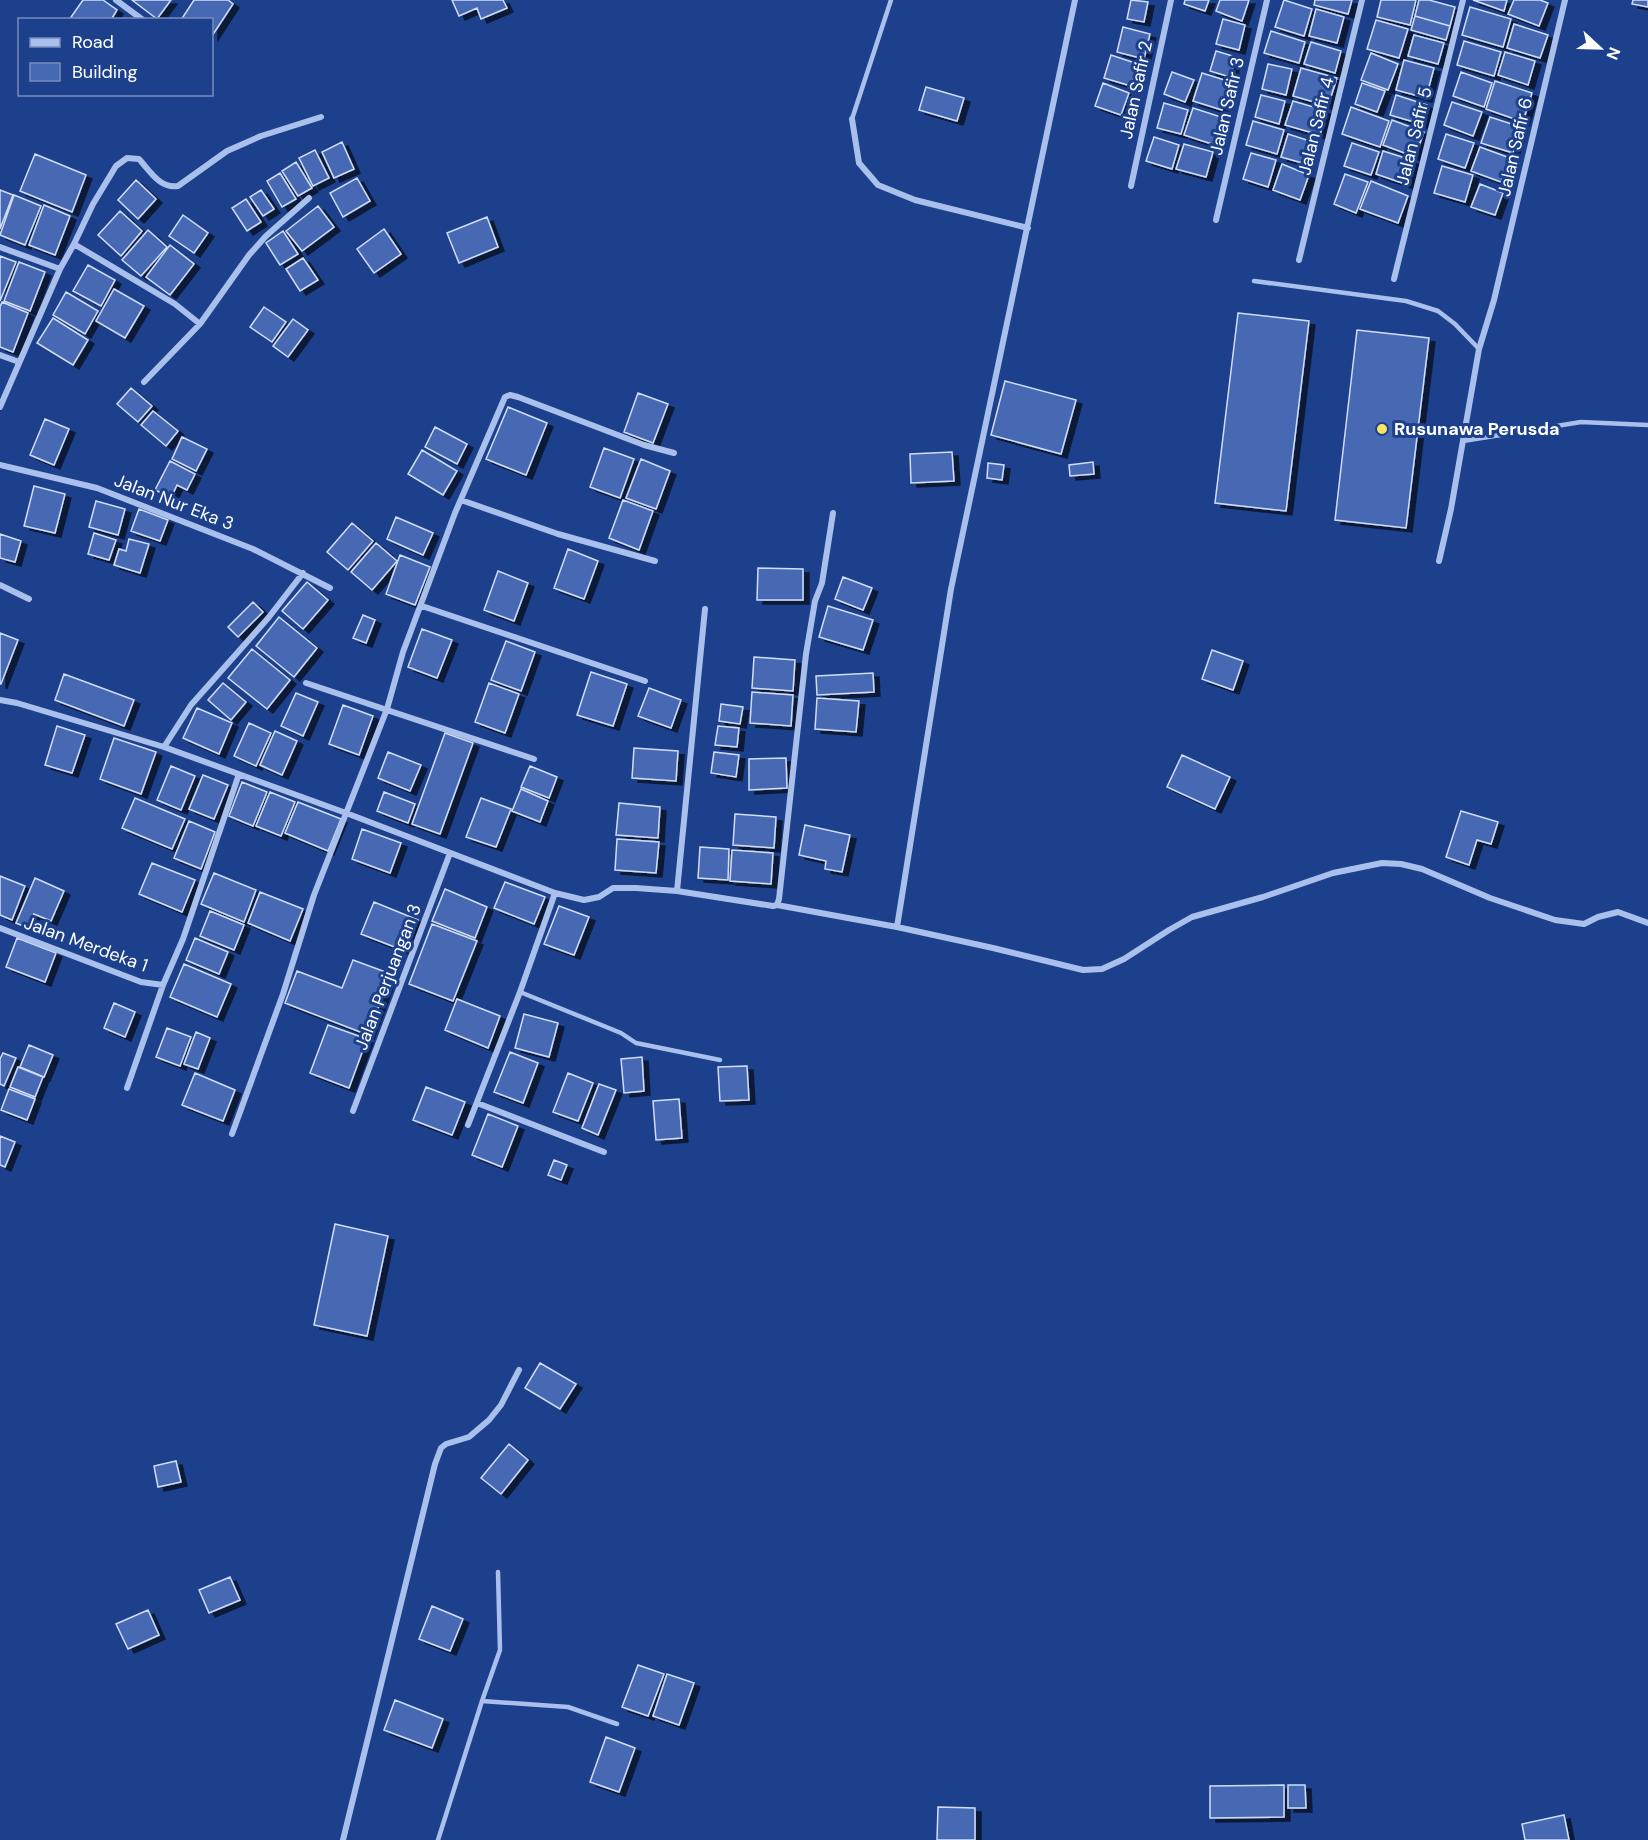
<svg xmlns="http://www.w3.org/2000/svg" width="1648" height="1840" font-family="'DM Sans',sans-serif">
  <style>
    .building { fill: #4669b3; stroke: #cfddf9; stroke-width: 1.5; filter: url(#shadow) }
    .lines { fill: none; stroke-linecap: round; stroke-linejoin: round }
    .lane { stroke: #aac0ec; stroke-width: 4.5 }
    .street { stroke: #aac0ec; stroke-width: 6 }
    .poi-dot { fill: #fce368; stroke: #1d408c; stroke-width: 2 }
    .labels { text-anchor: middle; stroke-width: 6; stroke-linejoin: round; paint-order: stroke }
    .street-label { font-size: 18px; fill: #fff; stroke: #1d408c }
    .poi-label { font-size: 18px; font-weight: bold; fill: #fff; stroke: #1d408c; text-anchor: start }
  </style>
  <defs>
    <filter id="shadow"><feDropShadow dx="6" dy="4" stdDeviation="0" flood-color="#0009"/></filter>
  </defs>
  <rect width="100%" height="100%" fill="#1d408c"/>
  <path class="building" d="M83,0h20l14,10 -6,10h-42z
    M132,0h39l-14,19z
    M194,0h34l5,4 -21,32v-16h-31z
    M452,0h51l4,8 -26,11 -4,-11 -18,8z
    M1131,0l17,2 -4,20 -17,-3z
    M1185,0h24l-4,11 -21,-7z
    M1220,0h29l-7,21 -26,-10z
    M1284,0l28,9 -8,27 -29,-9z
    M1315,0h37l-4,14 -34,-9z
    M1381,0h35l-6,25 -33,-8z
    M1419,0h10l26,7 -5,19 -35,-10z
    M1473,0h34l-3,11z
    M1514,0h26l8,3 -9,23 -31,-12z
    M1633,0h15v7l-16,-3z
    M1470,7l41,12 -8,28 -41,-12z
    M1316,9l28,8 -7,26 -28,-7z
    M1415,16l35,10 -4,14 -35,-10z
    M1223,19l22,6 -6,25 -23,-6z
    M1376,20l32,9 -9,29 -32,-9z
    M1514,24l34,11 -8,23 -33,-10z
    M1123,27l27,7 -6,25 -27,-7z
    M1271,31l34,11 -6,21 -35,-10z
    M1414,35l30,8 -6,21 -30,-8z
    M1464,41l37,11 -7,24 -37,-11z
    M1311,42l30,9 -6,22 -31,-9z
    M1216,51l20,6 -6,20 -20,-6z
    M1505,52l30,9 -7,24 -30,-10z
    M1371,53l27,11 -10,26 -27,-10z
    M1111,55l27,9 -7,22 -27,-8z
    M1404,60l30,8 -8,30 -30,-8z
    M1268,64l24,5 -6,26 -24,-6z
    M1301,68l36,10 -9,28 -35,-10z
    M1172,72l22,8 -9,22 -21,-8z
    M1461,72l31,11 -8,24 -31,-11z
    M1202,73l29,9 -9,28 -29,-9z
    M1495,81l37,12 -9,29 -37,-13z
    M1103,83l26,10 -8,22 -26,-9z
    M1362,83l23,8 -8,21 -22,-8z
    M926,87l38,11 -7,23 -38,-11z
    M1261,95l24,6 -6,23 -24,-7z
    M1396,95l31,10 -6,19 -31,-9z
    M1293,101l34,10 -7,24 -35,-10z
    M1452,102l30,10 -9,24 -29,-11z
    M1164,103l24,7 -7,24 -24,-6z
    M1351,107l38,14 -9,26 -38,-13z
    M1193,108l31,10 -9,27 -31,-10z
    M1490,117l31,10 -8,26 -32,-10z
    M1392,120l32,12 -9,25 -32,-12z
    M1253,121l31,9 -7,24 -31,-9z
    M1288,134l25,8 -7,22 -25,-7z
    M1446,134l28,9 -9,25 -27,-9z
    M1154,137l25,8 -7,24 -26,-8z
    M342,142l12,27 -20,9 -12,-26z
    M1352,143l27,9 -8,23 -27,-9z
    M1184,144l29,8 -7,25 -30,-8z
    M1480,147l30,11 -9,24 -30,-11z
    M315,150l14,28 -16,8 -14,-28z
    M1383,151l32,10 -7,24 -32,-11z
    M1251,153l25,7 -8,27 -25,-8z
    M35,154l51,21 -14,37 -52,-21z
    M296,162l16,26 -14,8 -16,-25z
    M1282,164l27,11 -9,25 -27,-10z
    M1442,166l31,9 -8,27 -31,-9z
    M280,173l16,26 -14,8 -15,-26z
    M1345,174l23,8 -12,31 -22,-9z
    M357,178l13,23 -27,16 -13,-24z
    M136,180l20,19 -18,20 -20,-19z
    M1371,181l37,15 -10,27 -38,-14z
    M1480,184l23,9 -8,22 -24,-8z
    M0,190l13,5 -13,34z
    M261,190l13,19 -11,7 -13,-19z
    M14,195l27,11 -16,39 -25,-10z
    M246,199l15,23 -14,9 -15,-23z
    M44,205l26,11 -15,39 -26,-10z
    M318,206l16,21 -32,24 -16,-20z
    M120,211l22,20 -21,25 -23,-21z
    M183,215l25,18 -14,20 -25,-17z
    M487,217l11,30 -39,16 -12,-30z
    M384,229l17,25 -27,19 -17,-24z
    M148,230l19,17 -26,29 -19,-16z
    M283,231l15,23 -18,11 -14,-22z
    M170,245l24,19 -24,31 -24,-18z
    M0,256l16,6 -16,39z
    M303,258l15,22 -18,11 -14,-22z
    M19,262l26,10 -15,39 -26,-10z
    M88,265l27,15 -14,26 -28,-15z
    M114,289l30,17 -19,32 -29,-17z
    M66,292l32,19 -13,23 -32,-19z
    M2,302l26,11 -15,39 -13,-5v-40z
    M264,307l22,15 -14,20 -22,-15z
    M1238,313l71,8 -23,190 -71,-8z
    M53,318l35,22 -15,25 -36,-22z
    M293,319l15,11 -20,27 -15,-11z
    M1357,330l72,8 -23,190 -71,-8z
    M1005,381l71,19 -15,54 -70,-19z
    M131,388l21,18 -14,16 -21,-18z
    M638,393l30,11 -15,39 -29,-11z
    M508,407l39,16 -21,52 -40,-16z
    M153,411l25,20 -12,15 -25,-21z
    M45,419l24,10 -15,36 -24,-10z
    M435,427l32,17 -10,20 -32,-17z
    M182,437l25,12 -11,22 -24,-12z
    M604,448l30,11 -14,39 -30,-11z
    M422,450l35,21 -14,24 -35,-21z
    M952,452l2,29 -43,2 -1,-29z
    M641,459l29,12 -14,38 -30,-11z
    M170,461l25,13 -8,16 -10,-5 -6,13 -16,-8z
    M1093,462l1,12 -24,2 -1,-11z
    M988,463l16,2 -2,15 -15,-2z
    M34,486l31,8 -10,39 -31,-7z
    M623,500l30,11 -14,39 -30,-12z
    M96,501l29,8 -7,26 -29,-8z
    M139,509l29,11 -8,21 -29,-10z
    M396,517l37,16 -10,22 -36,-16z
    M352,523l21,18 -25,29 -21,-18z
    M94,533l22,7 -7,20 -21,-6z
    M0,534l21,7 -6,21 -15,-4z
    M129,539l20,5 -9,29 -26,-8 5,-16 7,2z
    M376,543l21,18 -25,29 -21,-18z
    M568,549l30,12 -14,38 -30,-11z
    M400,555l30,12 -15,38 -29,-11z
    M758,568l45,1v31h-46z
    M498,571l30,12 -14,38 -30,-11z
    M843,577l29,11 -9,22 -28,-11z
    M307,582l21,18 -25,29 -21,-18z
    M253,602l10,10 -25,25 -10,-10z
    M828,606l45,14 -10,30 -44,-13z
    M363,615l12,5 -9,23 -13,-5z
    M279,617l38,31 -23,29 -38,-31z
    M422,629l30,11 -15,38 -29,-11z
    M0,633l18,7 -17,44h-1z
    M506,641l29,11 -14,39 -30,-11z
    M252,649l38,31 -23,29 -39,-31z
    M1212,650l31,11 -10,29 -31,-11z
    M754,657l41,3 -2,31 -41,-3z
    M591,672l36,12 -14,42 -36,-11z
    M873,673l1,19 -57,3 -1,-19z
    M64,674l70,26 -10,26 -69,-26z
    M223,683l23,19 -15,18 -23,-20z
    M489,683l30,11 -14,39 -30,-11z
    M649,688l32,12 -10,28 -33,-12z
    M752,692l41,3 -2,31 -41,-3z
    M296,693l22,9 -15,34 -22,-10z
    M817,698l42,3 -3,31 -41,-3z
    M721,704l22,3 -3,17 -21,-3z
    M343,705l30,11 -14,39 -30,-11z
    M197,708l35,15 -13,31 -36,-16z
    M249,723l22,10 -15,33 -22,-10z
    M57,726l28,9 -13,38 -27,-8z
    M718,726l21,2 -2,19 -22,-2z
    M275,731l22,10 -15,34 -22,-10z
    M445,733l28,10 -33,91 -28,-10z
    M114,738l42,14 -15,42 -41,-15z
    M634,748l44,3 -2,30 -44,-3z
    M388,752l33,13 -11,26 -32,-13z
    M714,752l25,3 -3,22 -25,-4z
    M1182,755l48,22 -15,32 -48,-22z
    M786,758l1,30 -38,2v-31z
    M171,766l24,10 -14,34 -24,-10z
    M530,766l27,11 -8,21 -28,-11z
    M203,775l25,10 -14,34 -25,-10z
    M242,782l25,10 -14,34 -24,-10z
    M521,789l27,12 -8,21 -28,-11z
    M270,792l25,10 -14,34 -25,-10z
    M384,792l31,12 -7,19 -31,-12z
    M135,798l50,21 -13,30 -50,-21z
    M481,798l30,11 -15,38 -30,-10z
    M298,802l43,17 -13,32 -43,-18z
    M619,803l41,4 -2,31 -42,-3z
    M1461,811l37,11 -7,22 -14,-4 -8,25 -23,-8z
    M735,814l41,3 -2,31 -41,-3z
    M189,821l26,11 -14,37 -27,-11z
    M805,825l45,10 -8,37 -17,-3 1,-8 -27,-6z
    M362,829l39,14 -11,30 -38,-14z
    M617,839l42,3 -3,31 -41,-3z
    M700,847l29,2 -1,31 -30,-2z
    M732,850l41,3 -2,31 -41,-3z
    M152,863l43,17 -13,32 -43,-18z
    M214,873l42,17 -12,32 -43,-18z
    M0,876l25,10 -13,34 -12,-5z
    M35,878l29,13 -13,30 -17,-7 -6,14 -12,-5z
    M505,882l40,15 -11,27 -40,-16z
    M445,889l42,18 -12,31 -43,-17z
    M260,892l43,17 -13,32 -42,-18z
    M374,902l44,18 -13,31 -44,-17z
    M559,906l30,11 -15,38 -30,-11z
    M210,911l34,14 -10,25 -34,-14z
    M432,924l45,17 -24,60 -44,-17z
    M17,938l39,15 -11,29 -39,-15z
    M195,938l33,14 -9,22 -33,-14z
    M353,960l38,14 -23,61 -83,-32 12,-32 45,17z
    M184,964l47,20 -14,33 -47,-20z
    M457,999l43,17 -12,32 -43,-18z
    M114,1003l21,9 -10,25 -21,-9z
    M524,1014l34,9 -9,34 -34,-9z
    M328,1025l39,14 -18,49 -39,-15z
    M167,1028l24,9 -11,29 -24,-9z
    M196,1032l14,6 -12,31 -14,-5z
    M29,1045l24,10 -9,22 -24,-10z
    M510,1052l28,11 -15,40 -29,-11z
    M3,1053l13,5 -12,28 -4,-2v-25z
    M642,1057l2,34 -20,2 -3,-34z
    M747,1066l2,34 -29,1 -2,-34z
    M18,1067l25,10 -8,20 -25,-10z
    M195,1073l40,17 -12,31 -41,-16z
    M568,1073l25,10 -15,38 -25,-9z
    M599,1084l17,6 -18,45 -16,-7z
    M426,1087l39,15 -13,33 -39,-15z
    M9,1089l26,10 -8,21 -26,-10z
    M679,1099l3,39 -26,2 -3,-39z
    M488,1114l30,12 -16,41 -30,-12z
    M0,1136l15,6 -10,25 -5,-2z
    M554,1160l13,5 -6,15 -13,-5z
    M335,1224l53,12 -21,100 -53,-11z
    M540,1363l36,21 -16,25 -35,-21z
    M509,1444l19,16 -27,34 -20,-16z
    M176,1461l5,21 -23,5 -4,-21z
    M230,1577l10,23 -31,13 -10,-23z
    M432,1606l31,13 -13,32 -31,-12z
    M148,1610l11,25 -31,14 -12,-25z
    M638,1665l26,9 -16,42 -26,-9z
    M667,1674l27,9 -15,42 -26,-9z
    M395,1700l48,19 -11,29 -48,-18z
    M606,1737l29,11 -16,44 -29,-10z
    M1284,1785v32l-74,1v-32z
    M1288,1785h17l1,23h-18z
    M938,1807l37,1v32h-38z
    M1564,1815l5,25h-44l-3,-16z"/>
  <g class="lines">
    <path class="lane" d="M852,119l39,-119
      M1254,281l152,20 32,10 17,13 24,25
      M1463,441l118,-19 67,3
      M520,992l101,41 15,10 84,17
      M482,1701l18,-51 -2,-78
      M438,1840l44,-139 86,6 49,17"/>
    <path class="street" d="M116,0l27,20
      M852,119l7,44 19,22 37,15 113,28
      M1131,186l40,-186
      M1216,220l51,-220
      M74,244l101,60 25,20
      M0,247l60,22
      M1299,260l63,-260
      M1394,279l69,-279
      M0,355l19,7
      M144,382l56,-58 49,-69 17,-19 43,-38
      M0,407l60,-138 14,-25 19,-40 23,-38 11,-8 12,1c11,12 21,30 39,27l49,-35 34,-15 60,-19
      M0,465l97,23 156,61 77,39
      M461,500l97,34 97,27
      M1439,561l12,-52 28,-160 15,-49 71,-300
      M0,585l29,14
      M422,606l223,75
      M306,683l228,76
      M0,700l17,3 147,44 182,66 209,80 29,7 15,-3 14,-9h23l41,3 96,15 4,-1 2,-6 27,-245 9,-53 7,-18 11,-70
      M164,747l27,-42 78,-88 34,-44
      M677,891l28,-282
      M777,905l120,22 54,-338 124,-589
      M897,927l96,21 90,22 19,-1 22,-10 45,-29 23,-13 71,-20 70,-24 49,-10 19,1 21,5 68,29 65,22 29,4 14,-7 20,-5 30,11
      M0,928l141,54 22,3
      M127,1088l36,-103 20,-46 56,-165
      M477,1103l127,49
      M353,1111l97,-258
      M468,1125l52,-133 35,-99
      M232,1134l51,-140 31,-99 73,-186 16,-57 52,-139 50,-116 5,-2 8,2 126,48 30,8
      M343,1840l92,-376 6,-16 5,-4 23,-7 20,-17 12,-15 18,-35"/>
  </g>
  <circle class="poi-dot" cx="1382" cy="429" r="6"/>
  <g class="labels">
    <g class="street-label">
      <text transform="translate(1136 90) rotate(-78)" y="6">Jalan Safir 2</text>
      <text transform="translate(1227 106) rotate(-77)" y="6">Jalan Safir 3</text>
      <text transform="translate(1316 126) rotate(-76)" y="6">Jalan Safir 4</text>
      <text transform="translate(1414 136) rotate(-76)" y="6">Jalan Safir 5</text>
      <text transform="translate(1515 147) rotate(-77)" y="6">Jalan Safir 6</text>
      <text transform="translate(174 502) rotate(21)" y="6">Jalan Nur Eka 3</text>
      <text transform="translate(86 944) rotate(20)" y="6">Jalan Merdeka 1</text>
      <text transform="translate(388 977) rotate(-69)" y="6">Jalan Perjuangan 3</text>
    </g>
    <g class="poi-label">
      <text x="1394" y="435">Rusunawa Perusda</text>
    </g>
  </g>
  <rect x="18" y="18" width="195" height="78" fill="#1d408c" stroke="#778cba" stroke-width="1.5"/>
  <rect x="30" y="38" width="30" height="9" fill="#aac0ec" stroke="#778cba" stroke-width="1.5"/>
  <text x="72" y="48" font-size="18" fill="#ffffff">Road</text>
  <rect x="30" y="63" width="30" height="18" fill="#4669b3" stroke="#778cba" stroke-width="1.5"/>
  <text x="72" y="78" font-size="18" fill="#ffffff">Building</text>
  <g transform="translate(1600 48) rotate(112)" stroke="#1d408c" stroke-width="4.5" paint-order="stroke">
  <path d="M0-4.5L10 22L0 15L-10 22Z" fill="#ffffff"/>
  <text y="-9" font-size="16" font-weight="bold" text-anchor="middle" fill="#ffffff">N</text>
  </g>
</svg>
